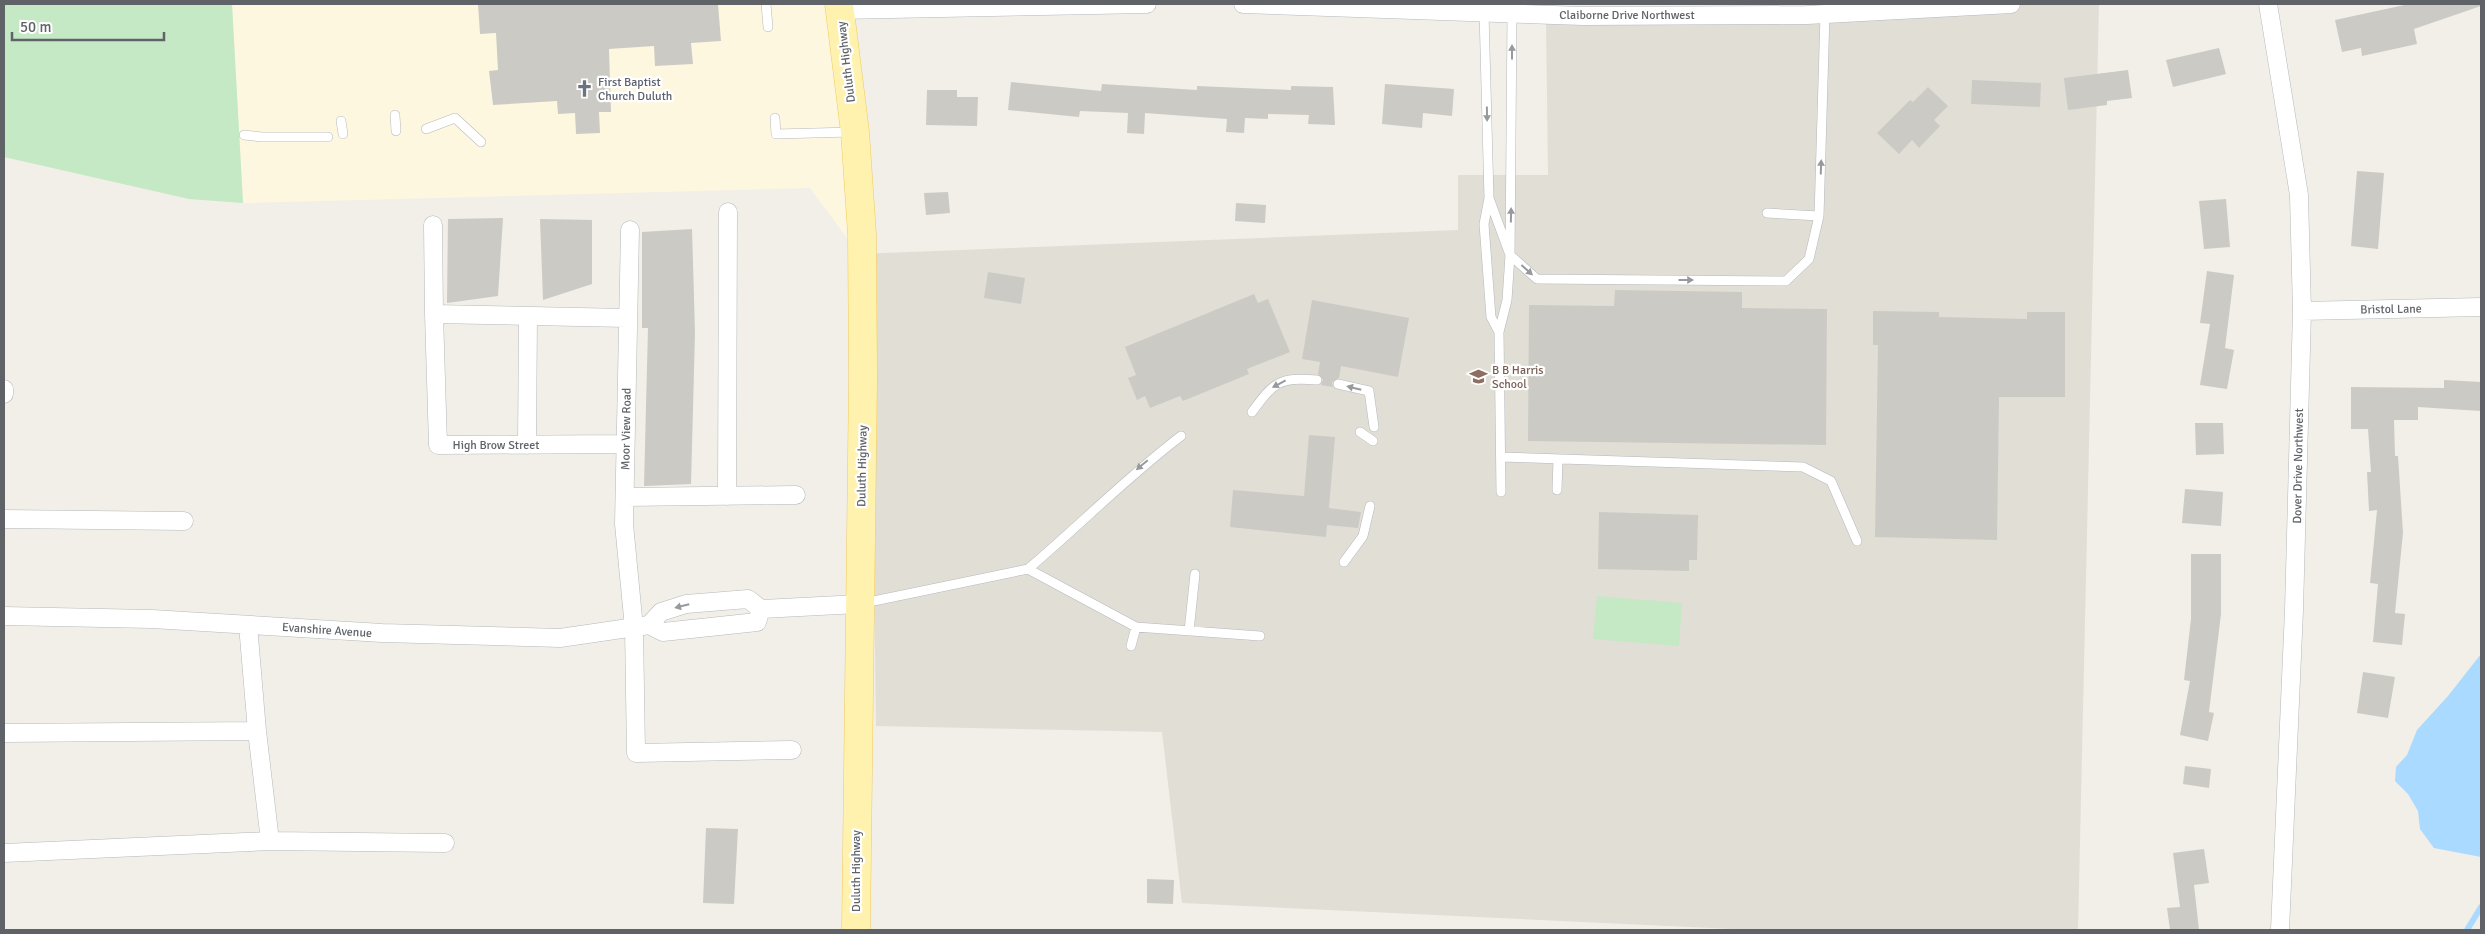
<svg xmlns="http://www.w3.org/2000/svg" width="2485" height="934" font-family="Signika,sans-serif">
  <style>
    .commercial { fill: #fef7e0 }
    .education { fill: #e1ded6 }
    .green { fill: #c5e8c5 }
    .water { fill: #aadaff }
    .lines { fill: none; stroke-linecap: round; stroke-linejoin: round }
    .stream { stroke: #aadaff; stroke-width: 6 }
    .building { fill: #cccac5 }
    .service-casing { stroke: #b5b8bc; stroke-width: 10 }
    .minor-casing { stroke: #b5b8bc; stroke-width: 19 }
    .primary-casing { stroke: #f2c960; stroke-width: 29 }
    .service { stroke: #fff; stroke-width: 9 }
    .minor { stroke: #fff; stroke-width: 18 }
    .primary { stroke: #fff2af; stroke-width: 28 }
    .oneway { fill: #979a9d }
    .labels { text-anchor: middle; stroke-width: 4.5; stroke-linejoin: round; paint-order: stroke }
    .street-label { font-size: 12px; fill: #5f6368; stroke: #fff }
    .worship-label { font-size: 12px; fill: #5b616d; stroke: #fff; text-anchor: start }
    .education-label { font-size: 12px; fill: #785e54; stroke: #fff; text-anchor: start }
  </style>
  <rect width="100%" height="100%" fill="#f1efe8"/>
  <path class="commercial" d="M232,4h617l10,250 -49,-66 -567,15z"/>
  <path class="education" d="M2012,4h87l-21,926h-325l-571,-27 -20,-171 -286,-6 -3,-226 -14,-246 599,-24v-55h90l-2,-156z"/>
  <path class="green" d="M4,4h228l11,199 -54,-4 -185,-42z
    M1597,596l85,7 -3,43 -86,-7z"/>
  <path class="water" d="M2481,654v203l-47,-9 -14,-19 -2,-18 -10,-17 -13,-13 1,-14 11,-12 10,-25 31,-34z"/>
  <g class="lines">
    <path class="stream" d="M2467,930l14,-23"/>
  </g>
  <path class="building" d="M478,4h240l3,37 -30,2 2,21 -38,2 -1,-20 -45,3 2,63h-12l1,21 -24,1 -1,-21 -17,1 -1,-13 -64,4 -4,-34 9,-1 -2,-37 -16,1z
    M2409,4h71l1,2 -67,23 3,15 -55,12 -1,-8 -19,4 -7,-32z
    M2219,48l7,26 -53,13 -7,-27z
    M2128,70l4,28 -25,3v4l-39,5 -4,-32z
    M1972,80l69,3 -1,24 -69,-3z
    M1011,82l90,9 1,-7 95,6v-4l94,4v-4l42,1 2,38 -27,-1 1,-9 -41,-1v5l-23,-1 -1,15 -18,-1 1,-13 -82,-6 -1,21 -17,-1 1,-20 -48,-2 -1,6 -71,-7z
    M1385,84l69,5 -2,27 -29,-3 -1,15 -40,-4z
    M1928,87l20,19 -14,14 6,6 -21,22 -7,-8 -13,14 -22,-21 33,-33 3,2z
    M927,90h30v7h21l-1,29 -51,-1z
    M2357,171l27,2 -6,76 -27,-3z
    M948,192l2,21 -24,2 -2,-22z
    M2226,199l4,48 -26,2 -5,-48z
    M1236,203l30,2 -1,18 -30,-2z
    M503,218l-5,78 -51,7 1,-84z
    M540,219l52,1v64l-49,16z
    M692,229l3,103 -4,152 -47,2 4,-158h-6v-96z
    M2207,271l27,4 -9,73 9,2 -7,39 -27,-4 10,-61 -10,-1z
    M988,272l37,6 -4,26 -37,-6z
    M1615,290l127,2v16l85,1 -1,136 -298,-4 1,-136 85,1z
    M1254,294l4,9 10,-4 22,53 -43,17 2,5 -66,27 -3,-5 -30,12 -5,-12 -8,4 -9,-22 8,-3 -11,-28z
    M1312,300l97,18 -11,59 -57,-11 -2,12 -7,4 1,5 -12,-2 2,-5 -5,-6 2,-12 -18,-3z
    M1873,311l66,1v5l88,2v-7h38v85h-66l-2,143 -122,-3 3,-192h-5z
    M2444,380l37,2v29l-63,-4v13h-24l1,36h3l5,77 -8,80 10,1 -3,31 -29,-3 5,-58 -8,-1 7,-73 -8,1 -2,-39h4l-3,-43h-17v-42l93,1z
    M2195,423h28l1,31 -28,1z
    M1309,435l26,2 -6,71 32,4 -3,16 -31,-3 -1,12 -96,-10 3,-37 71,6z
    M2185,489l38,3 -2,34 -39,-3z
    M1599,512l99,3 -1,45h-8v11l-91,-2z
    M2191,554h30v60l-12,98 5,1 -6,28 -28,-6 10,-54 -6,-1 7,-61z
    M2363,672l32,5 -7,41 -31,-5z
    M2185,766l26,3 -2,19 -26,-4z
    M706,828l32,1 -4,75 -31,-1z
    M2204,849l5,34 -15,2 5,45h-29l-3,-22 13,-1 -7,-54z
    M1147,879l27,1 -1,24 -26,-1z"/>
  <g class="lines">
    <defs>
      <path id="service" d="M766,4l2,23
        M1484,12l5,186 -5,26 7,93 8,15
        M395,115l1,16
        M775,118l1,16 76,-2
        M341,121l2,13
        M426,129l29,-11 26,24
        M244,135l18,2h66
        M1489,198l21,57 27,24 249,2 23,-22 10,-43 6,-202
        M1767,213l52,3
        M1338,384l31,7 5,36
        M1252,412c22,-30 27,-35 65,-32
        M1360,432l13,9
        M1501,457l302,10 28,14 26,60
        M1557,490l1,-31
        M1501,492l-2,-160 8,-32 3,-45 2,-241
        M1344,562l19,-26 7,-30
        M1028,569c52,-44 99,-92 153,-133
        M864,603l164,-34 108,58 124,9
        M1189,631l6,-57
        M1131,646l5,-19"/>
      <path id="minor" d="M1243,4l340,12 224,-1 204,-11
        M2268,4l31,191 3,116 -8,299 -14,320
        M840,10l307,-6
        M433,225l1,89 193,4
        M630,230l-6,294 10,104 2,125 156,-3
        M2302,311l179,-4
        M434,314l4,131 187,-1
        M4,389v5
        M527,445l1,-129
        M727,496l1,-284
        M625,497l171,-2
        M4,519l180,2
        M761,609l-4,13 -94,10 -14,-7 12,-13 25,-8 62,-5 13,10 98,-5
        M4,616l148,3 230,14 178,5 89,-13
        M248,625l9,106 13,110 175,2
        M4,733l253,-2
        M4,853l266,-12"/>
      <path id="primary" d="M839,4l16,128 7,102 1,145 -7,551"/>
    </defs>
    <use href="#service" class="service-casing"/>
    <use href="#minor" class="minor-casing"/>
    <use href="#primary" class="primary-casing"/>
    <use href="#service" class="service"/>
    <use href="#minor" class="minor"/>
    <use href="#primary" class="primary"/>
  </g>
  <defs><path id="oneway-solid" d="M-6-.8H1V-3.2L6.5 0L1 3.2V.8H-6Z" transform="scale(1.25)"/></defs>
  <g class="oneway">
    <use href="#oneway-solid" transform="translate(1512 52) rotate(-90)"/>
    <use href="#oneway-solid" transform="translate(1487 114) rotate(89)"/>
    <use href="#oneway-solid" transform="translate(1821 167) rotate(-88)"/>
    <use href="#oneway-solid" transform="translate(1511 215) rotate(-89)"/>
    <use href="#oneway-solid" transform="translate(1527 270) rotate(42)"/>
    <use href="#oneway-solid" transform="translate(1686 280)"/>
    <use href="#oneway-solid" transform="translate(1279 384) rotate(152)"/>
    <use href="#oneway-solid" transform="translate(1354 388) rotate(-166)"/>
    <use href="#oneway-solid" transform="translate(1142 465) rotate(140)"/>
    <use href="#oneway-solid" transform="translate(682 606) rotate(166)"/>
  </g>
  <defs>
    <symbol id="church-bare" viewBox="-9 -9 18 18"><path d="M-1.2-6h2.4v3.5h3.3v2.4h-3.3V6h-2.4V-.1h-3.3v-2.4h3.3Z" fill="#6b7280" stroke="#fff" stroke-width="2.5" paint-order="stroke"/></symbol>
    <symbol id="school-bare" viewBox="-9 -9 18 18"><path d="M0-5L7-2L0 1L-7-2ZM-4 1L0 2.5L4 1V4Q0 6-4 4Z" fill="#8d6e63" stroke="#fff" stroke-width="2.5" paint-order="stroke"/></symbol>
  </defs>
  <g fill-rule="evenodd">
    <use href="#church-bare" x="572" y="76" width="25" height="25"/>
    <use href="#school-bare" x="1466" y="364" width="25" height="25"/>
  </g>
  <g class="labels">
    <g class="street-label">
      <text x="1627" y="19">Claiborne Drive Northwest</text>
      <text transform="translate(846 62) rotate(-97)" y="4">Duluth Highway</text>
      <text transform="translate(2391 309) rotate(-1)" y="4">Bristol Lane</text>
      <text transform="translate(626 429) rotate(-89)" y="4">Moor View Road</text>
      <text x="496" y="449">High Brow Street</text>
      <text transform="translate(862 466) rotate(-89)" y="4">Duluth Highway</text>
      <text transform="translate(2298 466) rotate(-89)" y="4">Dover Drive Northwest</text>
      <text transform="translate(327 630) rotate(4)" y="4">Evanshire Avenue</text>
      <text transform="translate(856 871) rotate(-90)" y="4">Duluth Highway</text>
    </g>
    <g class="worship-label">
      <text x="598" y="86">First Baptist<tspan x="598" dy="14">Church Duluth</tspan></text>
    </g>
    <g class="education-label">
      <text x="1492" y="374">B B Harris<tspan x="1492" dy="14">School</tspan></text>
    </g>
  </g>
  <rect width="2485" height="934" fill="none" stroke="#5f6368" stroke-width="10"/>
  <path d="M12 32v8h152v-8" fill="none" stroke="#5f6368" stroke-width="2.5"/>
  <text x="20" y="32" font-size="15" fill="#5f6368" stroke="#ffffff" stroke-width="4" paint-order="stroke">50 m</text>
</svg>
